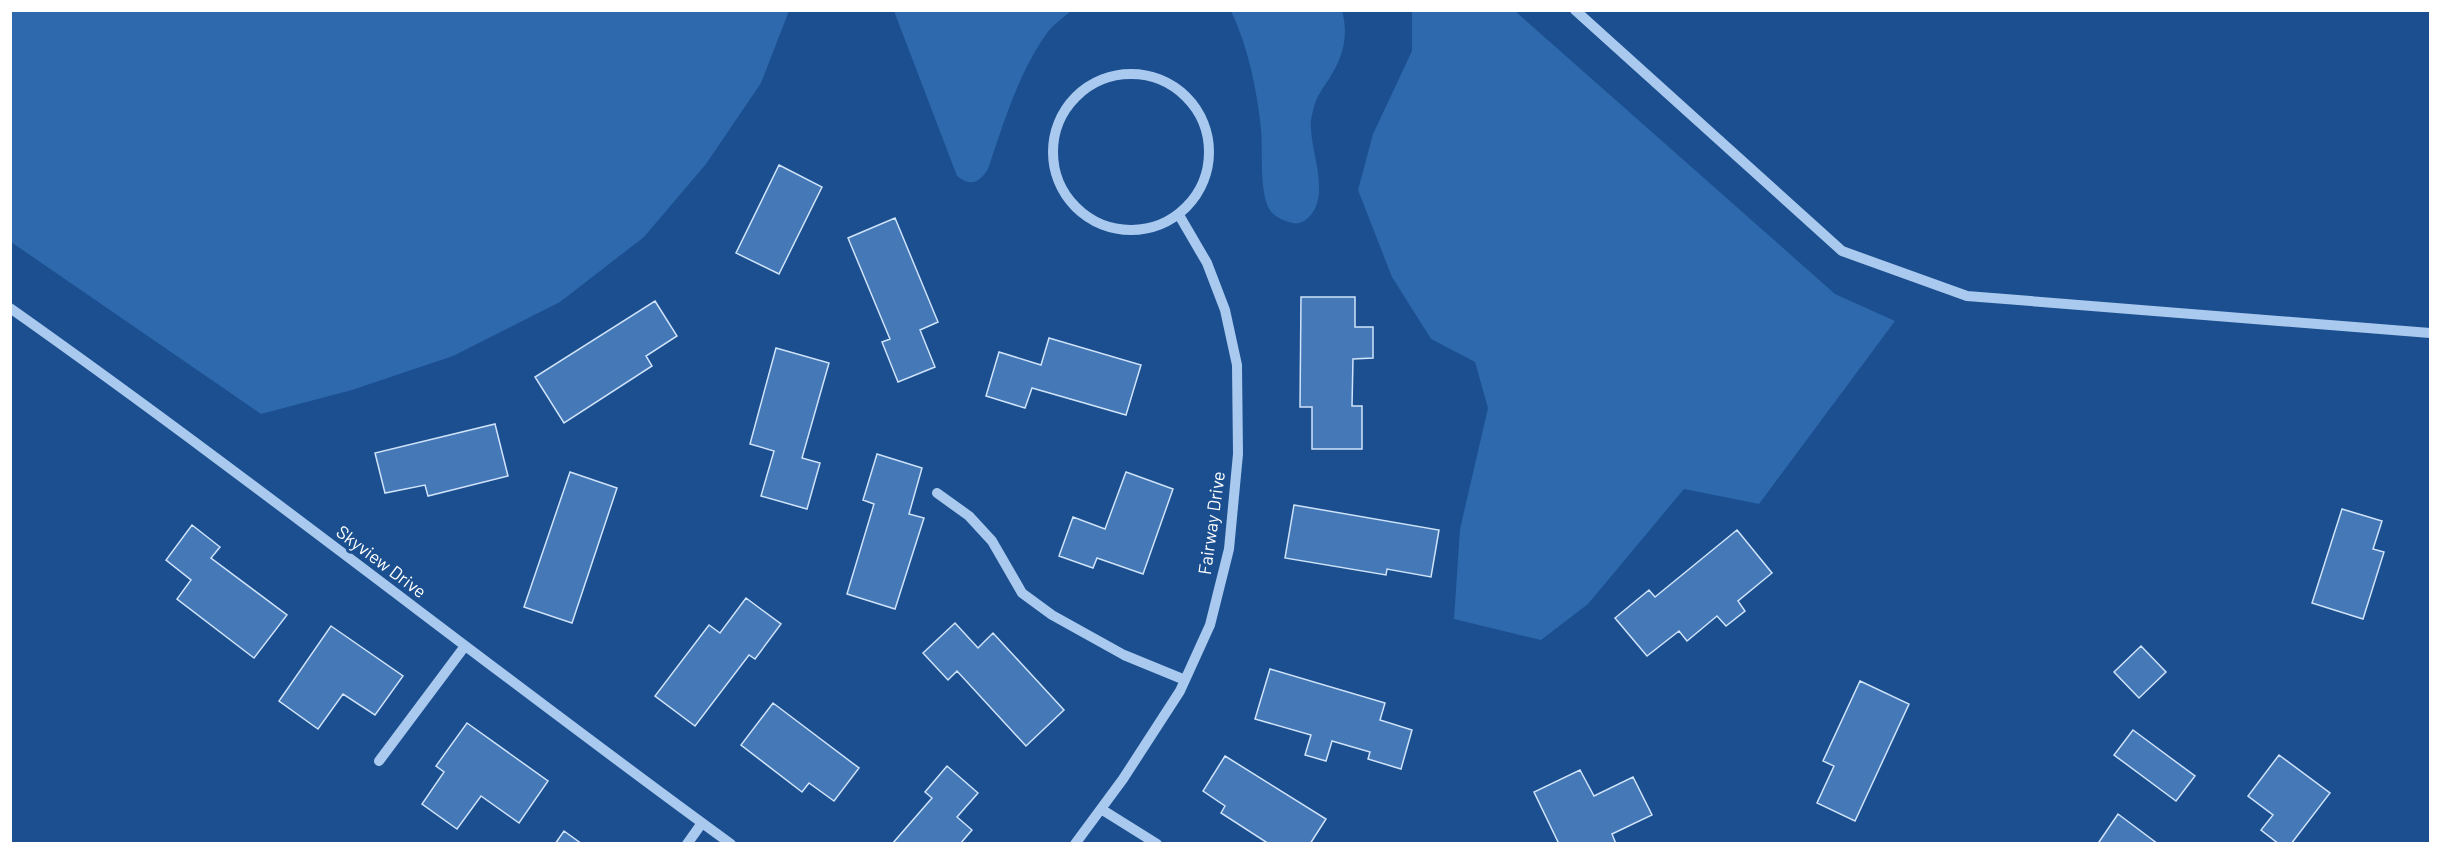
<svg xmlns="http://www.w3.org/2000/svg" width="2441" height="854" font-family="Barlow,sans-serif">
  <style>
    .green { fill: #2e69ad }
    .building { fill: #4478b7; stroke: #cfe3fa; stroke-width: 1.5 }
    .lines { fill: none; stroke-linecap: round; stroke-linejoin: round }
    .minor { stroke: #a9c9ee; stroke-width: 10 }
    .labels { text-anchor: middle; stroke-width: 6; stroke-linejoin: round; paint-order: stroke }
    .street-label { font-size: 18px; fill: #fff; stroke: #1b4f8f }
  </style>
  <rect width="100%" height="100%" fill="#1b4f8f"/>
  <path class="green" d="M10,11l1,-1 778,1 -28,72 -55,81 -62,73 -84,65 -107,54 -101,34 -91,24 -250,-172z
    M894,11h177c-7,6 -17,13 -24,22 -29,41 -43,89 -59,136 -9,14 -17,18 -31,7z
    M1231,11h111c7,25 1,46 -13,68 -5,8 -13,18 -15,28 -2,7 -4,15 -3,22 1,26 19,67 -2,88 -6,6 -12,8 -20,5 -7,-2 -15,-6 -19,-12 -11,-17 -7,-60 -9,-81 -4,-39 -13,-83 -30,-118z
    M1412,11h103l320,283 60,27 -136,183 -75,-15 -96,115 -47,36 -87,-21 6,-90 28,-121 -13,-46 -44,-23 -39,-62 -34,-87 15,-56 39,-83z"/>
  <path class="building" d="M779,165l43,22 -43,87 -43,-21z
    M895,218l43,104 -18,8 15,37 -37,15 -16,-40 8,-3 -42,-101z
    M1301,297h54v30h18v31l-20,1 -1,47h10v43h-50v-42h-12z
    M655,301l22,35 -31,20 6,10 -88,57 -29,-46z
    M1049,338l92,27 -15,50 -94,-27 -7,20 -39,-12 13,-44 42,13z
    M776,348l53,15 -27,95 18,5 -13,46 -46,-13 13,-45 -24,-7z
    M495,424l13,52 -80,20 -3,-11 -40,8 -10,-40z
    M877,454l45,14 -13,46 15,4 -29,91 -48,-15 27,-90 -11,-4z
    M570,472l47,16 -45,135 -48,-16z
    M1126,472l47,17 -30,85 -46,-16 -4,10 -34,-12 14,-39 32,12z
    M1294,505l145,25 -8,47 -44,-8 -1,6 -101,-17z
    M2342,509l40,12 -9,28 11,3 -21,67 -51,-16z
    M192,525l28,22 -9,11 76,57 -33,43 -77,-59 14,-19 -25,-20z
    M1737,530l35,43 -34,28 7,10 -19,15 -9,-10 -30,25 -8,-10 -32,25 -32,-38 34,-28 6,7z
    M746,598l35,26 -26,35 -6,-4 -54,71 -40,-30 54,-71 11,8z
    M955,623l23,25 15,-15 71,77 -38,36 -69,-75 -9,9 -25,-27z
    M331,626l72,50 -28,39 -32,-21 -25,35 -39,-28z
    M2141,646l25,26 -27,26 -25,-26z
    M1270,669l115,34 -5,17 32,10 -11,39 -33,-10 2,-7 -38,-11 -6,20 -21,-6 6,-20 -56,-16z
    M1860,681l49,23 -54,117 -38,-18 17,-37 -11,-5z
    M773,703l86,65 -25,33 -25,-18 -7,9 -61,-47z
    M467,723l81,58 -29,42 -38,-27 -24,33 -35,-25 22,-32 -8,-6z
    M2133,730l62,46 -19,25 -62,-46z
    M2279,755l51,38 -39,51h-12l-18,-14 12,-15 -25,-19z
    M1225,756l101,63 -16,25h-41l-48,-31 4,-7 -22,-15z
    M947,766l31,27 -21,24 15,13 -12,14h-68l40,-46 -7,-6z
    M1580,770l14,26 39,-19 19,38 -40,19 4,10h-57l-25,-52z
    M2118,814l40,30h-57l-2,-2z
    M564,831l18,13h-27z"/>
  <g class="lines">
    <path class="minor" d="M1575,10l267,241 125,45 463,37
      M1053 152a78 78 0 1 1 156 0a78 78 0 1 1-156 0Z
      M10,308c245,173 479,360 721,536
      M937,493l32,23 23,25 30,52 30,22 72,40 61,25
      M379,761l86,-115
      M1101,809l56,35
      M687,844l15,-21
      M1075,844l48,-65 57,-88 30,-66 19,-76 9,-95 -1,-89 -12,-55 -18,-47 -28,-48"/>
  </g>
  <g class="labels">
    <g class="street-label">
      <text transform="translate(1212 523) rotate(-82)" y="6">Fairway Drive</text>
      <text transform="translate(381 562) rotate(37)" y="6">Skyview Drive</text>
    </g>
  </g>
  <rect width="2441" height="854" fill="none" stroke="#ffffff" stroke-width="24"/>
</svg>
